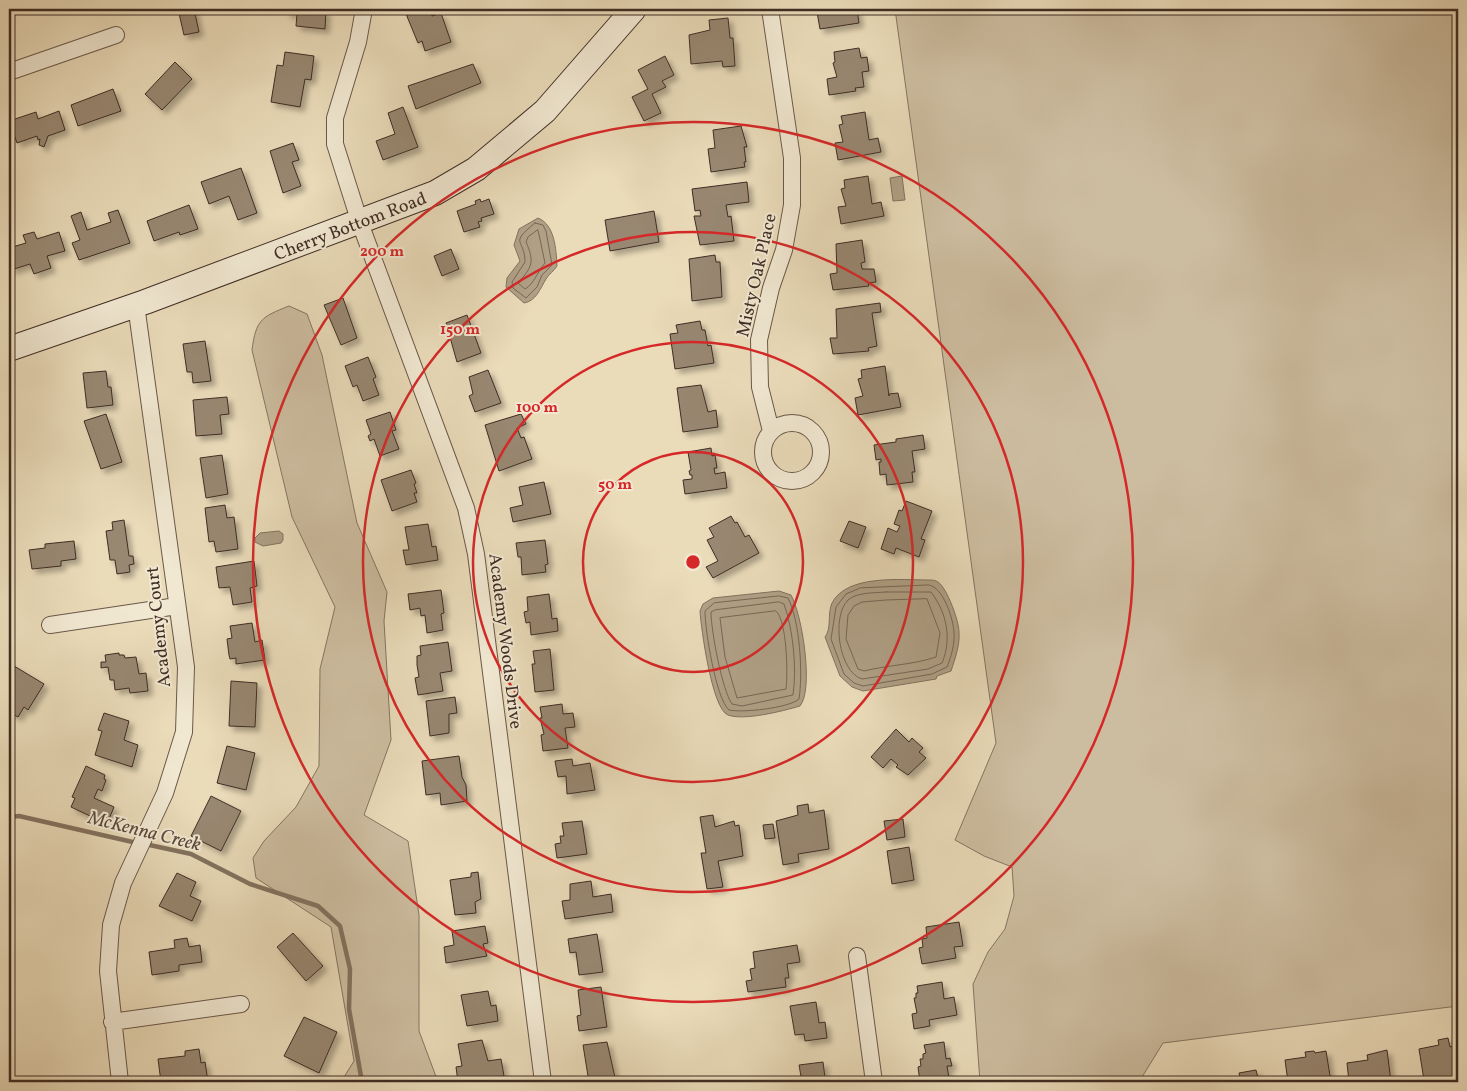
<svg xmlns="http://www.w3.org/2000/svg" width="1467" height="1091" font-family="Vollkorn,serif">
  <style>
    .green { fill: #cdbda0; stroke: #867562 }
    .water { fill: #b0a086; stroke: #83725f }
    .lines { fill: none; stroke-linecap: round; stroke-linejoin: round }
    .shore { stroke: #786655; stroke-width: 1 }
    .stream { stroke: #83725f; stroke-width: 4.5 }
    .building { fill: #988771; stroke: #3f2d24; filter: url(#shadow) }
    .street-casing { stroke: #6a5849; stroke-width: 18 }
    .secondary-casing { stroke: #3f2d24; stroke-width: 26 }
    .street { stroke: #f1e8d2; stroke-width: 16 }
    .secondary { stroke: #f1e8d2; stroke-width: 24 }
    .ring { fill: none; stroke: #d62828; stroke-width: 2.5 }
    .labels { text-anchor: middle; stroke-width: 4; stroke-linejoin: round; paint-order: stroke }
    .street-label { font-size: 18px; fill: #3f2d24; stroke: #f1e8d2 }
    .water-label { font-size: 19px; font-style: italic; fill: #5b4a3c; stroke: #f1e8d2 }
    .centre { fill: #d62828; stroke: #f1e8d2; stroke-width: 2.5 }
    .ring-label { font-size: 15px; text-anchor: middle; font-weight: bold; fill: #d62828; stroke: #f1e8d2; stroke-width: 4; stroke-linejoin: round; paint-order: stroke }
  </style>
  <defs>
    <filter id="shadow"><feDropShadow dx="4.5" dy="4.5" stdDeviation="2.5" flood-color="#0004"/></filter>
  </defs>
  <rect width="100%" height="100%" fill="#eadbb9"/>
  <filter id="stains"><feTurbulence type="fractalNoise" baseFrequency=".004" numOctaves="4"/><feColorMatrix values="0 0 0 0 .2 0 0 0 0 .09 0 0 0 0 .02 0 0 0 .5 -.17"/></filter>
  <radialGradient id="worn" r=".72"><stop offset=".6" stop-color="#630" stop-opacity="0"/><stop offset="1" stop-color="#630" stop-opacity=".3"/></radialGradient>
  <path class="green" d="M895,9h563v997l-295,37 -24,39h-159l-7,-98 15,-32 17,-23 9,-33 -2,-29 -28,-11 -29,-16 41,-97z
    M289,306l18,8 15,41 35,168 30,69 -3,29 7,119 -27,75 44,26 11,74v116l19,51h-97l13,-21 -23,-134 -75,-49 -3,-20 11,-17 32,-34 23,-41 1,-97 15,-62 -43,-90 -40,-167c4,-30 9,-33 37,-44z"/>
  <path class="water" d="M902,176l3,24 -12,1 -3,-23z
    M538,218c17,7 18,31 19,48 -3,5 -8,8 -11,13 -6,10 -10,22 -22,24l-18,-16 1,-9 13,-17 -6,-16 5,-16z
    M279,531l4,3v6l-2,3 -18,3 -8,-4v-4l5,-5z
    M930,580c2,0 5,0 8,2 9,6 21,39 21,50 1,13 -4,27 -8,39l-14,5 -1,3 -73,12 -11,-4 -12,-11 -15,-39c7,-9 2,-23 7,-34 15,-29 69,-23 98,-23z
    M779,591l12,4c11,19 23,94 9,111 -17,5 -56,15 -72,9 -16,-6 -27,-87 -28,-104l3,-7 10,-6z"/>
  <g class="lines">
    <path class="shore" d="M535,223l8,2 3,6 6,34 -10,10 -5,12 -11,11 -13,-10 -1,-6 13,-20c0,-24 -17,-17 10,-39z
      M538,230l7,33c-7,8 -11,21 -20,26l-7,-6c14,-16 17,-21 8,-41l2,-5z
      M929,585c15,3 24,34 25,47 1,12 -3,25 -7,35l-15,7 -69,12 -9,-3 -10,-9 -13,-35 5,-32 10,-13 14,-6z
      M886,592h45c16,21 21,47 11,71l-14,6 -66,10c-23,-7 -31,-62 -14,-79 9,-8 27,-7 38,-8z
      M779,596l9,2c12,23 15,76 11,101 -10,9 -57,14 -70,11 -13,-11 -24,-80 -24,-99l9,-8z
      M927,599l13,34 -4,24c-24,8 -48,8 -72,14l-6,-2 -12,-30 2,-24 6,-9 8,-4 24,-2z
      M779,602l5,2c9,25 13,64 9,91l-51,11 -10,-2c-10,-14 -21,-74 -21,-92l4,-2z
      M776,611c11,9 12,63 10,78l-49,9 -12,-41 -5,-39z"/>
    <path class="stream" d="M9,817l10,-1 118,27
      M145,844l46,10 59,30 68,22 22,20 10,43 -1,40 13,73"/>
  </g>
  <path class="building" d="M178,9h16l5,23 -15,3z
    M286,9l40,1 -1,19 -29,-3 1,-12 -11,-1z
    M404,9h26l2,7 9,-3 10,29 -26,9 -3,-10 -4,2z
    M825,9h32l2,14 -39,6 -3,-17 8,-1z
    M728,18l2,20h3l2,28 -12,1 -1,-6 -31,3 -2,-29 21,-5 -1,-10z
    M859,48l2,10 6,-1 2,14 -7,1 2,15 -9,1 1,3 -27,4 -2,-16 10,-2 -4,-14 2,-1 -1,-10z
    M285,52l29,4 -3,24 -6,-1 -5,28 -29,-5 6,-37 6,1z
    M665,56l9,19 -12,6 4,6 -14,7 9,19 -17,8 -12,-24 16,-8 -10,-19z
    M175,62l17,17 -30,31 -17,-16z
    M473,64l8,19 -65,26 -8,-23z
    M113,89l8,22 -43,15 -7,-21z
    M403,107l15,40 -35,13 -7,-19 19,-7 -7,-21z
    M59,111l6,19 -17,6 -4,11 -5,-2 1,-6 -2,1 -1,-4 -20,7 -8,-22 27,-9 2,7z
    M865,112l4,28 9,-2 3,14 -43,8 -3,-17 8,-1 -4,-17 4,-1 -2,-8z
    M741,126l6,21h-3l2,15h-2l1,5 -34,5 -3,-23 7,-1 -2,-18z
    M293,143l6,17 -7,2 9,24 -18,7 -13,-42z
    M241,168l16,45 -19,7 -9,-24 -20,8 -8,-22z
    M868,176l4,28 9,-2 3,14 -43,8 -3,-17 8,-1 -5,-17 4,-1 -1,-8z
    M747,182l2,20 -23,3 2,12 3,-1 3,25 -34,4 -6,-29h7l-1,-6 -5,1 -3,-22z
    M480,199l1,3 8,-3 5,15 -13,4 1,3 -4,1 2,5 -16,5 -7,-21 19,-7 -1,-3z
    M189,205l9,24 -18,6 -1,-3 -25,9 -7,-20z
    M118,210l12,33 -51,17 -7,-17 8,-3 -9,-24 10,-4 6,18 24,-8 -3,-9z
    M654,211l5,31 -49,9 -5,-31z
    M34,232l3,7 22,-7 6,19 -18,5 4,12 -17,6 -4,-10 -19,6 -2,-22 17,-5 -3,-8z
    M862,240l3,22 -4,1 1,6h12l2,13 -8,1 1,3 -36,4 -3,-16 7,-1 -1,-29z
    M451,249l8,20 -17,7 -8,-20z
    M715,255l1,7h4l2,35 -30,4 -3,-42z
    M343,298l14,40 -16,7 -17,-40z
    M880,303l1,9 -9,1 5,33 -9,2 1,3 -36,3 -3,-16h7l-1,-29z
    M467,315l14,38 -24,9 -11,-39z
    M700,321l2,9h3l3,16 3,-1 3,18 -39,6 -5,-35 8,-1 -2,-8z
    M205,341l6,40 -18,2 -1,-11h-5l-4,-28z
    M368,357l8,20 -3,2 6,16 -16,6 -6,-16 -4,2 -8,-21z
    M885,366l4,30v-2l9,-1 3,14 -43,8 -3,-17 8,-2 -5,-17 4,-1 -1,-8z
    M488,370l13,33 -26,9 -6,-16 4,-2 -4,-17z
    M106,371l2,16h3l2,18 -26,3 -4,-35z
    M701,385l7,27 8,-2 2,17 -35,5 -6,-44z
    M227,397l2,17 -9,1 2,19 -26,2 -3,-36z
    M390,412l6,18 -4,1 7,18 -19,7 -6,-17 -4,2 -2,-5 3,-2 -5,-14z
    M106,414l16,48 -21,7 -17,-48z
    M521,414l5,10 -9,4 4,10 3,-1 8,22 -33,12 -14,-46z
    M923,435l2,14 -13,2 3,21h-3l1,10 -26,3 -1,-11 -6,1 -1,-13h2v-3l-5,1 -2,-15 22,-3v-3z
    M711,448l1,8 3,-1 2,13h-3l1,6 10,-2 2,16 -42,6 -2,-14 9,-1v-4h-2l-1,-4 2,-1 -3,-18z
    M222,455l6,39 -22,4 -6,-40z
    M411,470l5,13 -2,1 3,9h-3l3,9 -25,9 -11,-31z
    M544,482l7,32 -38,8 -3,-14 13,-3 -4,-18z
    M906,501l26,10 -11,28 4,1 -6,17 -23,-9 -2,6 -13,-5 7,-21 9,4 3,-6 -6,-2 5,-14 3,1z
    M225,505l2,13 7,-1 4,32 -22,3 -2,-11 -5,1 -4,-34z
    M731,516l4,7 2,-1 8,15 4,-2 10,18 -46,25 -7,-11 12,-6 -11,-21 7,-3 -5,-9z
    M124,520l5,36h4l1,8 -5,1 1,7 -13,2 -2,-14h-5l-4,-29 7,-1 -1,-8z
    M849,521l17,6 -8,21 -18,-7z
    M428,524l4,23 4,-1 2,14 -32,5 -3,-15h6l-4,-23z
    M545,540l3,24 -3,1 1,7 -24,3 -1,-18h-3l-2,-14z
    M74,541l2,18 -15,2v5l-29,3 -3,-19 16,-2v-4z
    M254,561l3,25 -7,2 2,14 -19,3 -3,-18 -11,1 -3,-21z
    M441,590l3,23 -3,1 2,16 -16,3 -2,-18 -4,1 -1,-8 -10,2 -2,-16z
    M549,594l3,25 5,-1 1,13 -27,4 -1,-13 -4,1 -2,-11 4,-1 -1,-14z
    M252,623l3,19 7,-2 3,20 -29,4v-6l-6,1 -1,-4 -2,-16 5,-1 -2,-12z
    M448,642l4,29 -12,2 3,18 -25,4 -3,-17 4,-1 -2,-12v-9l4,-1 -1,-9z
    M550,649l4,41 -19,2 -3,-28h3l-2,-13z
    M119,653v2h5l1,3 11,-1 3,17 7,-1 2,18 -18,2 -1,-5 -14,2 -1,-10h-4l-2,-13 -7,1v-6h5l-1,-7z
    M9,663l35,21 -16,26 -4,-3 -6,10 -9,-5z
    M231,681l26,2 -2,44 -26,-1z
    M455,697l2,16 -8,1v19l-19,3 -4,-35z
    M562,704l1,10 10,-1 2,14 -10,1 3,20 -25,3 -2,-16 3,-1 -4,-16h2l-2,-11z
    M104,713l25,8 -5,19 14,5 -6,22 -37,-12 7,-24 -4,-1z
    M896,729l13,13 3,-4 11,10 -4,4 7,6 -18,17 -12,-8 2,-2 -7,-6 -8,9 -12,-11z
    M227,746l28,7 -9,37 -29,-7z
    M459,756l3,21 4,8 1,16 -26,4 -1,-12 -14,2 -4,-34z
    M572,759l1,7 17,-3 5,27 -28,4 -1,-18 -8,1 -3,-16z
    M86,766l19,9 -1,4 2,1 -4,11 -4,-2 -4,9 20,9 -7,17 -36,-17 4,-9 -3,-1z
    M211,796l30,15 -20,40 -30,-15z
    M808,804l1,9 15,-3 5,39 -31,5 1,8 -16,3 -7,-44 22,-6 -1,-9z
    M713,815l2,12 19,-6 1,5 4,-1 4,31 -25,5 5,26 -16,2 -6,-36h5l-6,-36z
    M903,819l2,18 -18,3 -3,-19z
    M582,821l5,33 -30,4 -2,-14 6,-1 -1,-7h4l-2,-13z
    M773,824l2,14 -10,1 -2,-14z
    M909,847l5,33 -22,4 -5,-33z
    M478,872l3,27 -6,3 1,11 -21,2 -5,-35 21,-3v-4z
    M177,873l19,9 -6,14 11,5 -9,20 -33,-15z
    M591,881l2,16 18,-3 2,18 -48,7 -3,-18 8,-1v-16z
    M959,922l4,24 -9,1 2,11 -34,6 -3,-16 4,-1 -1,-8 5,-1 -1,-11z
    M485,926l3,17 -5,1 4,12 -41,7 -2,-16 10,-2 -2,-14z
    M293,933l30,33 -17,15 -29,-34z
    M597,934l6,38 -24,3 -3,-23 -6,1 -2,-14z
    M187,938l2,9 11,-2 2,17 -23,3v6l-27,4 -3,-23 26,-4 -1,-8z
    M797,945l3,17 -13,2 2,14h-4l1,9 -38,5 -2,-11 6,-1 -2,-11 5,-1 -2,-16z
    M942,982l2,17 10,-2 3,18 -28,5 1,6 -16,3 -2,-15 5,-1 -3,-15h2v-5h2l-1,-7z
    M601,987l6,40 -28,4 -2,-15 4,-1 -3,-25z
    M488,991l3,15 5,-1 2,16 -31,5 -6,-31z
    M816,1002l3,21 6,-1 2,16 -22,3 -1,-7 -9,1 -5,-29z
    M304,1017l33,15 -18,41 -35,-17z
    M1448,1038l2,9 3,-1 5,36h-21l-1,-4 -12,2 -5,-31 20,-4 -1,-5z
    M482,1040l6,21 13,-2 3,17 -46,6 -2,-15 6,-1 -4,-22z
    M607,1042l9,40h-27l-6,-37z
    M944,1042l2,17 4,-1 2,8h-5l2,12 -13,2v2h-16l-2,-15 3,-1 -1,-7h3v-5l3,-1 -2,-8z
    M199,1049l2,14 4,-1 3,20h-26v-3l-21,3 -3,-23 27,-3v-5z
    M1387,1050l4,32h-42l-2,-19 21,-3 -1,-5z
    M1314,1051l1,2 11,-2 5,31h-43l-3,-22 21,-3 -1,-5z
    M823,1062l2,16 -2,1v3h-21l-3,-17z
    M1256,1070l3,12h-18l-2,-9z"/>
  <g class="lines">
    <defs>
      <path id="street" d="M364,9l-6,33 -23,76v26l25,79 106,285 10,46 67,528
        M770,9l22,149v47l-8,45 -13,38 -12,52 1,47 11,44
        M9,72l107,-37
        M763 452a29 29 0 1 1 58 0a29 29 0 1 1-58 0Z
        M50,625l127,-19
        M857,956l17,126
        M112,1022l129,-18
        M120,1082l-12,-111 3,-46 12,-42 42,-90 19,-61 2,-65 -50,-362"/>
      <path id="secondary" d="M9,349l136,-47 290,-109 41,-24 69,-58 89,-102"/>
    </defs>
    <use href="#street" class="street-casing"/>
    <use href="#secondary" class="secondary-casing"/>
    <use href="#street" class="street"/>
    <use href="#secondary" class="secondary"/>
  </g>
  <g class="ring">
    <circle cx="693" cy="562" r="110"/>
    <circle cx="693" cy="562" r="220"/>
    <circle cx="693" cy="562" r="330"/>
    <circle cx="693" cy="562" r="440"/>
  </g>
  <g class="labels">
    <g class="street-label">
      <text transform="translate(350 226) rotate(-21)" y="6">Cherry Bottom Road</text>
      <text transform="translate(756 275) rotate(-77)" y="6">Misty Oak Place</text>
      <text transform="translate(158 627) rotate(-96)" y="6">Academy Court</text>
      <text transform="translate(506 641) rotate(83)" y="6">Academy Woods Drive</text>
    </g>
    <g class="water-label">
      <text transform="translate(145 830) rotate(14)" y="7">McKenna Creek</text>
    </g>
  </g>
  <circle cx="693" cy="562" r="8" class="centre"/>
  <g class="ring-label">
    <text x="382" y="256">200 m</text>
    <text x="460" y="334">150 m</text>
    <text x="537" y="412">100 m</text>
    <text x="615" y="489">50 m</text>
  </g>
  <rect width="1467" height="1091" fill="none" stroke="#eadbb9" stroke-width="30"/>
  <rect x="10" y="10" width="1447" height="1071" fill="none" stroke="#3f2d24" stroke-width="2.5"/>
  <rect x="15" y="15" width="1437" height="1061" fill="none" stroke="#3f2d24"/>
  <rect width="100%" height="100%" filter="url(#stains)"/>
  <rect width="100%" height="100%" fill="url(#worn)"/>
</svg>
